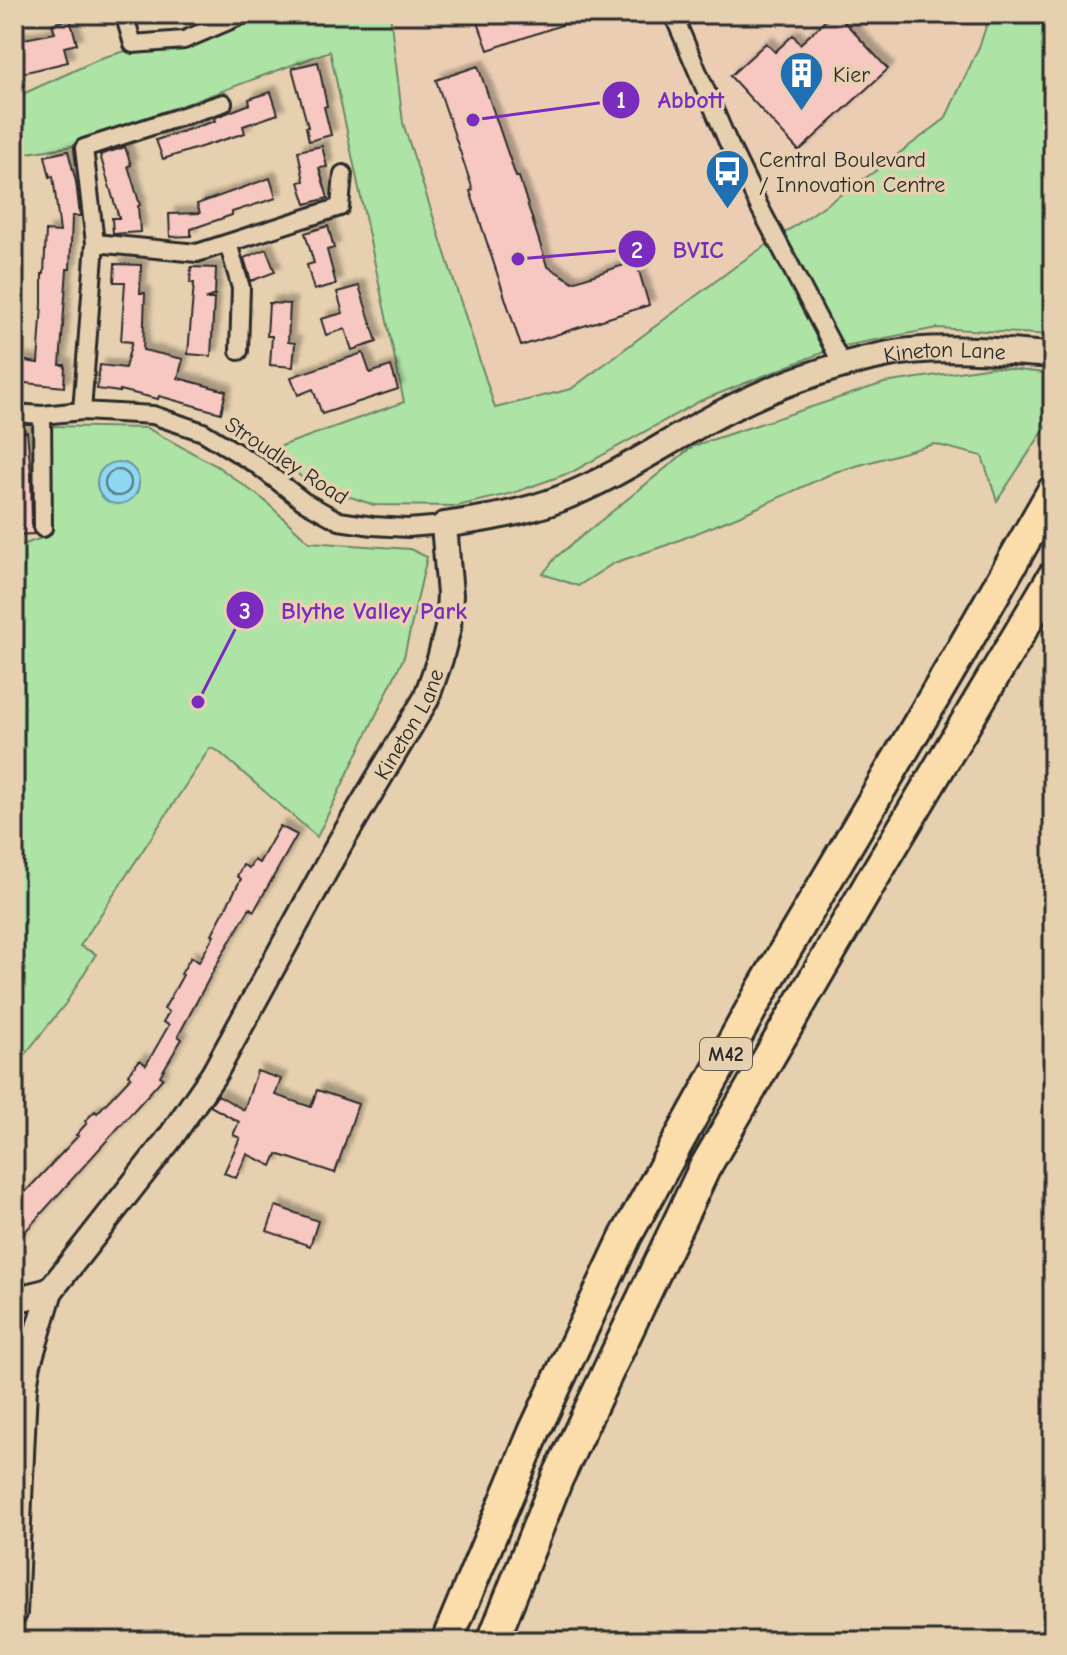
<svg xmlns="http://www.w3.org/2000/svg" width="1067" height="1655" font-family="'Comic Neue',sans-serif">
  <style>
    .built { fill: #ebcdb4 }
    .green { fill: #ade3a5; stroke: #6c8768; stroke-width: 2 }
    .water { fill: #90d8f1; stroke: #6893a2; stroke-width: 2 }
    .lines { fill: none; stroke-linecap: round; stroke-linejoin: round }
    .shore { stroke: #53707a; stroke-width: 2 }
    .building { fill: #f7c7c1; stroke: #2b2b2b; stroke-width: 2; filter: url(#shadow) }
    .street-casing { stroke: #2b2b2b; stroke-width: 22 }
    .secondary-casing { stroke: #2b2b2b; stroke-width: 30 }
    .highway-casing { stroke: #2b2b2b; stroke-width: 36 }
    .street { stroke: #e6d0af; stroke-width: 16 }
    .secondary { stroke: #e6d0af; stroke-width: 24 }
    .highway { stroke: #faddab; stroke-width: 30 }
    .labels { text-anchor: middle; stroke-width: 7; stroke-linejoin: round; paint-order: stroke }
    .shield { fill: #e6d0af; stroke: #635c53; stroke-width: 2 }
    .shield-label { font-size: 20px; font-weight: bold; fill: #2b2b2b }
    .poi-label { font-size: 22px; fill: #2b2b2b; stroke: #e6d0af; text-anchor: start }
    .street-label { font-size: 22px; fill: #2b2b2b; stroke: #e6d0af }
    .leader { fill: none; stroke: #7b2cbf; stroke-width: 3 }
    .callout-dot { fill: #7b2cbf; stroke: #e6d0af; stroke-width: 3 }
    .mark-label { font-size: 24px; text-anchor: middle; font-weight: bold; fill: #fff }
    .callout-label { font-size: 24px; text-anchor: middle; font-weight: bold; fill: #7b2cbf; stroke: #e6d0af; stroke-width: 7; stroke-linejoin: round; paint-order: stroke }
  </style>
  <defs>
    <filter id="shadow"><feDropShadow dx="6" dy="-6" stdDeviation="2" flood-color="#0004"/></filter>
  </defs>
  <rect width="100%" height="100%" fill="#e6d0af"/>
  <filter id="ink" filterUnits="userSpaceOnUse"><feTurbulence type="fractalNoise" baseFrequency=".0125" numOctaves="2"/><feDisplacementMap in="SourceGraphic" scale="16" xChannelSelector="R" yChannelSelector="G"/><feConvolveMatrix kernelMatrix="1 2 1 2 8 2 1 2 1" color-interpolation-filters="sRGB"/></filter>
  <g filter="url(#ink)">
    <path class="built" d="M390,14h600l-10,31 -34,74 -72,53 -134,91 -170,126 -76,19 -91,-285z"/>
    <path class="green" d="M262,14h128l13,109 92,285 76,-19 169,-126 134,-91 71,-53 35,-74 10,-31h63v321l-116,-7 -103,20 -134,53 -128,71 -59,21 -56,13 -83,-1 -68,-23 -33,-33 131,-47 -74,-351 -257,95 -59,9v-57l90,-41z
      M992,367l61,7v42l-56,85 -15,-45 -48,-12 -99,28 -94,43 -74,30 -53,18 -36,23 -35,-12 13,-17 137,-111 191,-63z
      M48,426l99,2 70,38 47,34 45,42 101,7 17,8 -23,100 -87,180 -99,-86 -8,-3 -130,198 16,8 -30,49 -52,65v-520l36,-13z"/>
    <path class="water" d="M97 483a21 21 0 1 1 42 0a21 21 0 1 1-42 0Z"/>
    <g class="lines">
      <path class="shore" d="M105 483a13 13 0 1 1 26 0a13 13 0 1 1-26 0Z"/>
    </g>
    <path class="building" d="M475,14h113v2l-100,34z
      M833,14h4l51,55 -89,82 -69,-75 36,-33 9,9 18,-17 7,9z
      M70,19l7,25 -13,3 4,15 -54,13v-34l41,-8 -3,-9z
      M318,62l9,44 -3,1 7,28 -22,6 -3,-14h2l-16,-59z
      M478,66l38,111h3l28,89 26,16 63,-21 13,44 -128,41 -51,-155 3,-1 -37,-110z
      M271,92l7,22 -35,12 2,7 -82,26 -7,-19 59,-19 -1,-3 36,-14 -1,-5z
      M322,146l5,21 -8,1 9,30 -22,6 -7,-22 5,-1 -6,-30z
      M125,147l6,18 -3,1 12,39 -2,1 2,26 -27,2 -1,-16h7l-19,-63z
      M68,151l8,31 4,34h-8l-2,53h-3l-7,96h5l-1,22 -48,-5 3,-22 19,3 4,-59v-30h2l2,-43 14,1 -7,-56 -3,1 -5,-21z
      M270,178l6,20 -44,14v3l-41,14v7l-21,1 -1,-23 31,-1 -3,-9z
      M328,226l6,22 -7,2 9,34 -22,6 -7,-25 7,-2 -9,-30z
      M266,249l9,23 -24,9 -7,-23z
      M115,264l26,1 -1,28h5l-2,57 40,9 -5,19 48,13 -5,22 -62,-17 -1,3 -38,-9v2l-23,-3 3,-24 25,3 7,-26 -11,-1 4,-59h-11z
      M191,267l25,1 -1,27 -10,4h9l-3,57 -23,-2 6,-71h-4z
      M359,286l18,56 -25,8 -7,-21 -19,6 -5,-16 22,-6 -6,-21z
      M269,303l21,1 -2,38 7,1 -2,24 -23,-2 2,-29h-5z
      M363,353l7,20 21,-7 7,23 -76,25 -9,-25 -15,6 -7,-18z
      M27,432l4,42 1,54 2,6 -20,1v-102z
      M280,826l17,9 -43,76 -4,-3 -26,43 -46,85 4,3 -22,37 3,2 -149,166v-40l64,-68 -2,-1 11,-12 -2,-2 10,-10 2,2 34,-36 -3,-3 12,-14 6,5 23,-40 -6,-3 6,-10 -5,-3 19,-34 -2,-1 10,-17 8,5 15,-27 -2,-1 29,-55 -4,-3 6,-11 6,3 5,-8 5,3z
      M257,1071l24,8 -6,16 36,12 6,-17 41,14 -23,69 -58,-19 -5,12 -25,-12 -11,24 -12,-5 16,-35 -7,-3 6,-13 -29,-16 8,-11 26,15z
      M276,1206l42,15 -8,25 -43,-15z"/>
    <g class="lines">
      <defs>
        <path id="street" d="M124,14l9,30 51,-4 61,-26
          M673,14l54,126 33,68 83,158
          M95,243l102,10 143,-46 3,-33
          M228,243l13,45 -2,63
          M82,411l13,-168 -11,-95 139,-45
          M14,413l28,2 40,-4 71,4 50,17 54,33 46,36 36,20 34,5 35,2 36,-3
          M42,415l1,113"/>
        <g id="secondary">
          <path id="s1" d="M14,1300l36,-9 120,-153 44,-64 126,-231 86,-144 14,-40 8,-31 2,-33 -6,-70c40,-6 80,-12 118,-27 49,-19 94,-49 139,-74 59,-33 123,-57 188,-70 50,-10 113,-2 164,1"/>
          <path d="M14,1613l10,-226 4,-23 22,-73"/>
        </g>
        <path id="highway" d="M447,1641l88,-211 91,-194 137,-248 196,-333 94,-164
          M493,1641l64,-162 147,-310 168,-289 181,-303"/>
      </defs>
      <use href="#street" class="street-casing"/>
      <use href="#secondary" class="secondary-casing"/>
      <use href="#highway" class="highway-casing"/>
      <use href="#street" class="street"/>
      <use href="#secondary" class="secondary"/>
      <use href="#highway" class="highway"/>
    </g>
  </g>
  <defs>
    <symbol id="building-pin" viewBox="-11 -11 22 30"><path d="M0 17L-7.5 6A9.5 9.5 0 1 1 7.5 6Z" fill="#1f6fb2" stroke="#e6d0af"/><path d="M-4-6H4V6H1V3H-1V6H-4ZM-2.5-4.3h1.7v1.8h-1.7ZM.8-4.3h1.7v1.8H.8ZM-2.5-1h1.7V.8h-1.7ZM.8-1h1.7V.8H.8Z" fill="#fff"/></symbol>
    <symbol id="bus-pin" viewBox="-11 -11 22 30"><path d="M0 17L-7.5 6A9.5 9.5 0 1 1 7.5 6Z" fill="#1f6fb2" stroke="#e6d0af"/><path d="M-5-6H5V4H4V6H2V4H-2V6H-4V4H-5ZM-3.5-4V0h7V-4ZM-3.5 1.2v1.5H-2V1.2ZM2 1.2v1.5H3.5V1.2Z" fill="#fff"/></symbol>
  </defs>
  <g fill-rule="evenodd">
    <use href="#building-pin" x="776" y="48" width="51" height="69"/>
    <use href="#bus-pin" x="702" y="146" width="51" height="69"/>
  </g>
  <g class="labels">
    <rect class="shield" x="700" y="1038" width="52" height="32" rx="6"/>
    <g class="shield-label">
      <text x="726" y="1061">M42</text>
    </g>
    <g class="poi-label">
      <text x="833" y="82">Kier</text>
      <text x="759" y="167">Central Boulevard<tspan x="759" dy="25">/ Innovation Centre</tspan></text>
    </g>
    <g class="street-label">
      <text dy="8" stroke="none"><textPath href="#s1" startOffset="1454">Kineton Lane</textPath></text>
      <text transform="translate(287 460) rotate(33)" y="8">Stroudley Road</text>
      <text dy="8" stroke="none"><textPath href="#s1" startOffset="710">Kineton Lane</textPath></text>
    </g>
  </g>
  <path class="leader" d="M473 120L621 100M518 259L637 249M198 702L245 610"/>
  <g class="callout-dot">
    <circle cx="473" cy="120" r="8"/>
    <circle cx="518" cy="259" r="8"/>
    <circle cx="198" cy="702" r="8"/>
    <circle cx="621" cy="100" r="20"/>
    <circle cx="637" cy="249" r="20"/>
    <circle cx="245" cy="610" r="20"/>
  </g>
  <g class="mark-label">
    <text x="621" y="108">1</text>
    <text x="637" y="258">2</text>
    <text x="245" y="619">3</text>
  </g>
  <g class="callout-label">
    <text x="691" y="108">Abbott</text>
    <text x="698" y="258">BVIC</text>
    <text x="374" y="619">Blythe Valley Park</text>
  </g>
  <rect width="1067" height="1655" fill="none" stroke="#e6d0af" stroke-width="48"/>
  <rect x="24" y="24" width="1019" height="1607" fill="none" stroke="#2b2b2b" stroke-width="3" filter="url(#ink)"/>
</svg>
